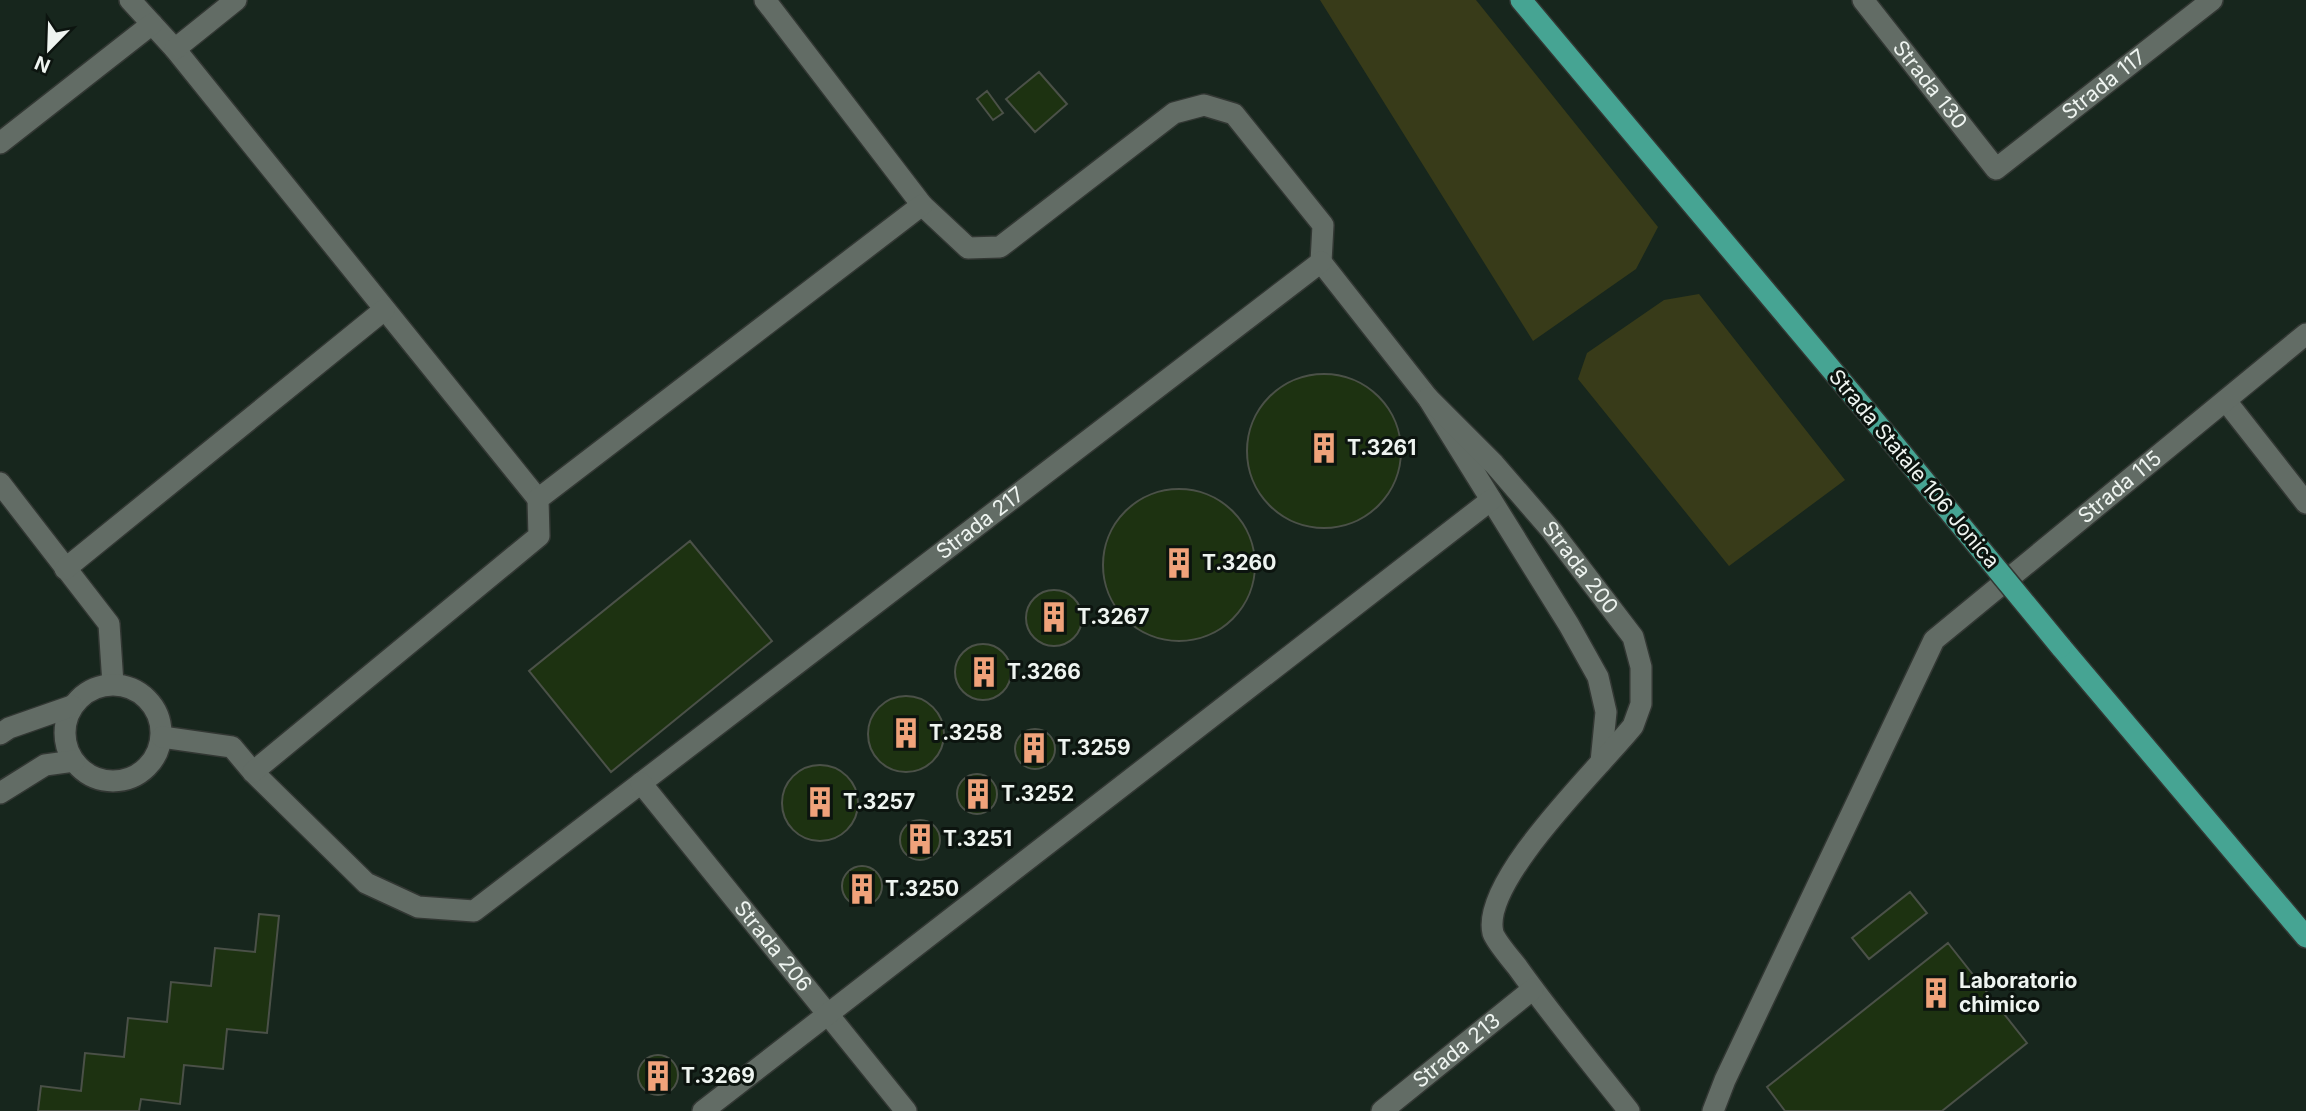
<svg xmlns="http://www.w3.org/2000/svg" width="2306" height="1111" font-family="Inter,sans-serif">
  <style>
    .built { fill: #17261d }
    .green { fill: #383b19 }
    .building { fill: #1d3211; stroke: #4b5148; stroke-width: 2 }
    .lines { fill: none; stroke-linecap: round; stroke-linejoin: round }
    .minor-casing { stroke: #323733; stroke-width: 24 }
    .major-casing { stroke: #323733; stroke-width: 24 }
    .minor { stroke: #626c65; stroke-width: 21 }
    .major { stroke: #46a493; stroke-width: 21 }
    .major-bridge-casing { stroke: #323733; stroke-width: 24; stroke-linecap: butt }
    .major-bridge { stroke: #46a493; stroke-width: 21 }
    .labels { text-anchor: middle; stroke-width: 6; stroke-linejoin: round; paint-order: stroke }
    .street-label { font-size: 21px; fill: #eef4f0; stroke: #0c140f }
    .poi-label { font-size: 21px; font-weight: bold; fill: #eef4f0; stroke: #0c140f; text-anchor: start }
  </style>
  <rect width="100%" height="100%" fill="#151d18"/>
  <path class="built" d="M0,0h2306v1111h-2306z"/>
  <path class="green" d="M1320,0h156l182,227 -22,42 -103,72z
    M1699,294l146,186 -116,86 -151,-187 9,-26 77,-53z"/>
  <path class="building" d="M1039,72l28,32 -32,28 -29,-33z
    M987,91l16,22 -10,7 -16,-21z
    M1247 451a77 77 0 1 1 154 0a77 77 0 1 1-154 0Z
    M1103 565a76 76 0 1 1 152 0a76 76 0 1 1-152 0Z
    M690,541l82,100 -161,131 -82,-101z
    M1026 618a28 28 0 1 1 56 0a28 28 0 1 1-56 0Z
    M955 672a28 28 0 1 1 56 0a28 28 0 1 1-56 0Z
    M868 734a38 38 0 1 1 76 0a38 38 0 1 1-76 0Z
    M1015 749a20 20 0 1 1 40 0a20 20 0 1 1-40 0Z
    M782 803a38 38 0 1 1 76 0a38 38 0 1 1-76 0Z
    M957 794a20 20 0 1 1 40 0a20 20 0 1 1-40 0Z
    M900 840a20 20 0 1 1 40 0a20 20 0 1 1-40 0Z
    M842 886a20 20 0 1 1 40 0a20 20 0 1 1-40 0Z
    M1910,892l17,21 -58,46 -17,-21z
    M259,914l20,2 -12,117 -40,-4 -4,40 -39,-4 -4,39 -39,-5 -2,12h-101l3,-25 40,5 4,-38 39,4 4,-39 39,4 4,-40 40,4 4,-38 40,4z
    M1948,943l79,100 -85,68h-157l-18,-24z
    M638 1075a20 20 0 1 1 40 0a20 20 0 1 1-40 0Z"/>
  <g class="lines">
    <defs>
      <g id="minor">
        <path d="M130,0l45,49 363,450"/>
        <path d="M765,0l157,205 46,43 32,-1 174,-134 30,-8 30,9 89,111 -2,37"/>
        <path id="s1" d="M1863,0l133,169 216,-169"/>
        <path d="M175,49l61,-49"/>
        <path d="M0,143l152,-119"/>
        <path d="M1321,262l107,136 141,227 29,52 8,35 -5,50"/>
        <path id="s2" d="M1428,398l66,66 58,67 81,106 8,30v37l-8,22c-32,40 -153,155 -140,207 3,9 19,27 25,35 35,49 74,96 111,143"/>
        <path d="M2226,401l80,102"/>
        <path d="M0,483l109,141 4,60"/>
        <path d="M65,569l319,-259"/>
        <circle cx="113" cy="733" r="48"/>
        <path d="M0,734l9,-6 63,-22"/>
        <path id="s3" d="M162,737l70,10 21,25 113,111 52,24 56,4 847,-649"/>
        <path d="M253,772l286,-236 -1,-37 384,-294"/>
        <path id="s4" d="M641,783l265,328"/>
        <path d="M0,793l45,-28 29,-4"/>
        <path d="M703,1111l788,-611"/>
        <path id="s5" d="M1382,1111l151,-122"/>
        <path id="s6" d="M1713,1111l12,-31 209,-440 372,-306"/>
      </g>
      <path id="major" d="M1521,0l368,438
        M2061,647l245,290"/>
    </defs>
    <use href="#minor" class="minor-casing"/>
    <use href="#major" class="major-casing"/>
    <use href="#minor" class="minor"/>
    <use href="#major" class="major"/>
    <defs>
      <path id="major-bridge" d="M1889,438l172,209"/>
    </defs>
    <use href="#major-bridge" class="major-bridge-casing"/>
    <use href="#major-bridge" class="major-bridge"/>
  </g>
  <defs>
    <symbol id="building-bare" viewBox="-9 -9 18 18"><path d="M-4-6H4V6H1V3H-1V6H-4ZM-2.5-4.3h1.7v1.8h-1.7ZM.8-4.3h1.7v1.8H.8ZM-2.5-1h1.7V.8h-1.7ZM.8-1h1.7V.8H.8Z" fill="#f0a27a" stroke="#0c140f" stroke-width="2.5" paint-order="stroke"/></symbol>
  </defs>
  <g fill-rule="evenodd">
    <use href="#building-bare" x="1302" y="426" width="44" height="44"/>
    <use href="#building-bare" x="1157" y="541" width="44" height="44"/>
    <use href="#building-bare" x="1032" y="595" width="44" height="44"/>
    <use href="#building-bare" x="962" y="650" width="44" height="44"/>
    <use href="#building-bare" x="884" y="711" width="44" height="44"/>
    <use href="#building-bare" x="1012" y="726" width="44" height="44"/>
    <use href="#building-bare" x="956" y="772" width="44" height="44"/>
    <use href="#building-bare" x="798" y="780" width="44" height="44"/>
    <use href="#building-bare" x="898" y="817" width="44" height="44"/>
    <use href="#building-bare" x="840" y="867" width="44" height="44"/>
    <use href="#building-bare" x="1914" y="971" width="44" height="44"/>
    <use href="#building-bare" x="636" y="1054" width="44" height="44"/>
  </g>
  <g class="labels">
    <g class="street-label">
      <text dy="7" stroke="none"><textPath href="#s1" startOffset="108">Strada 130</textPath></text>
      <text dy="7" stroke="none"><textPath href="#s1" startOffset="352">Strada 117</textPath></text>
      <text transform="translate(1914 469) rotate(50)" y="7">Strada Statale 106 Jonica</text>
      <text dy="7" stroke="none"><textPath href="#s6" startOffset="761">Strada 115</textPath></text>
      <text dy="7" stroke="none"><textPath href="#s3" startOffset="1013">Strada 217</textPath></text>
      <text dy="7" stroke="none"><textPath href="#s2" startOffset="228">Strada 200</textPath></text>
      <text dy="7" stroke="none"><textPath href="#s4" startOffset="210">Strada 206</textPath></text>
      <text dy="7" stroke="none"><textPath href="#s5" startOffset="96">Strada 213</textPath></text>
    </g>
    <g class="poi-label">
      <text x="1347" y="455">T.3261</text>
      <text x="1202" y="570">T.3260</text>
      <text x="1077" y="624">T.3267</text>
      <text x="1007" y="679">T.3266</text>
      <text x="929" y="740">T.3258</text>
      <text x="1057" y="755">T.3259</text>
      <text x="1001" y="801">T.3252</text>
      <text x="843" y="809">T.3257</text>
      <text x="943" y="846">T.3251</text>
      <text x="885" y="896">T.3250</text>
      <text x="1959" y="988">Laboratorio<tspan x="1959" dy="24">chimico</tspan></text>
      <text x="681" y="1083">T.3269</text>
    </g>
  </g>
  <g transform="translate(49 49) rotate(203)" stroke="#0c140f" stroke-width="5" paint-order="stroke">
  <path d="M0-5L12 26L0 18L-12 26Z" fill="#eef4f0"/>
  <text y="-10" font-size="19" font-weight="bold" text-anchor="middle" fill="#eef4f0">N</text>
  </g>
</svg>
